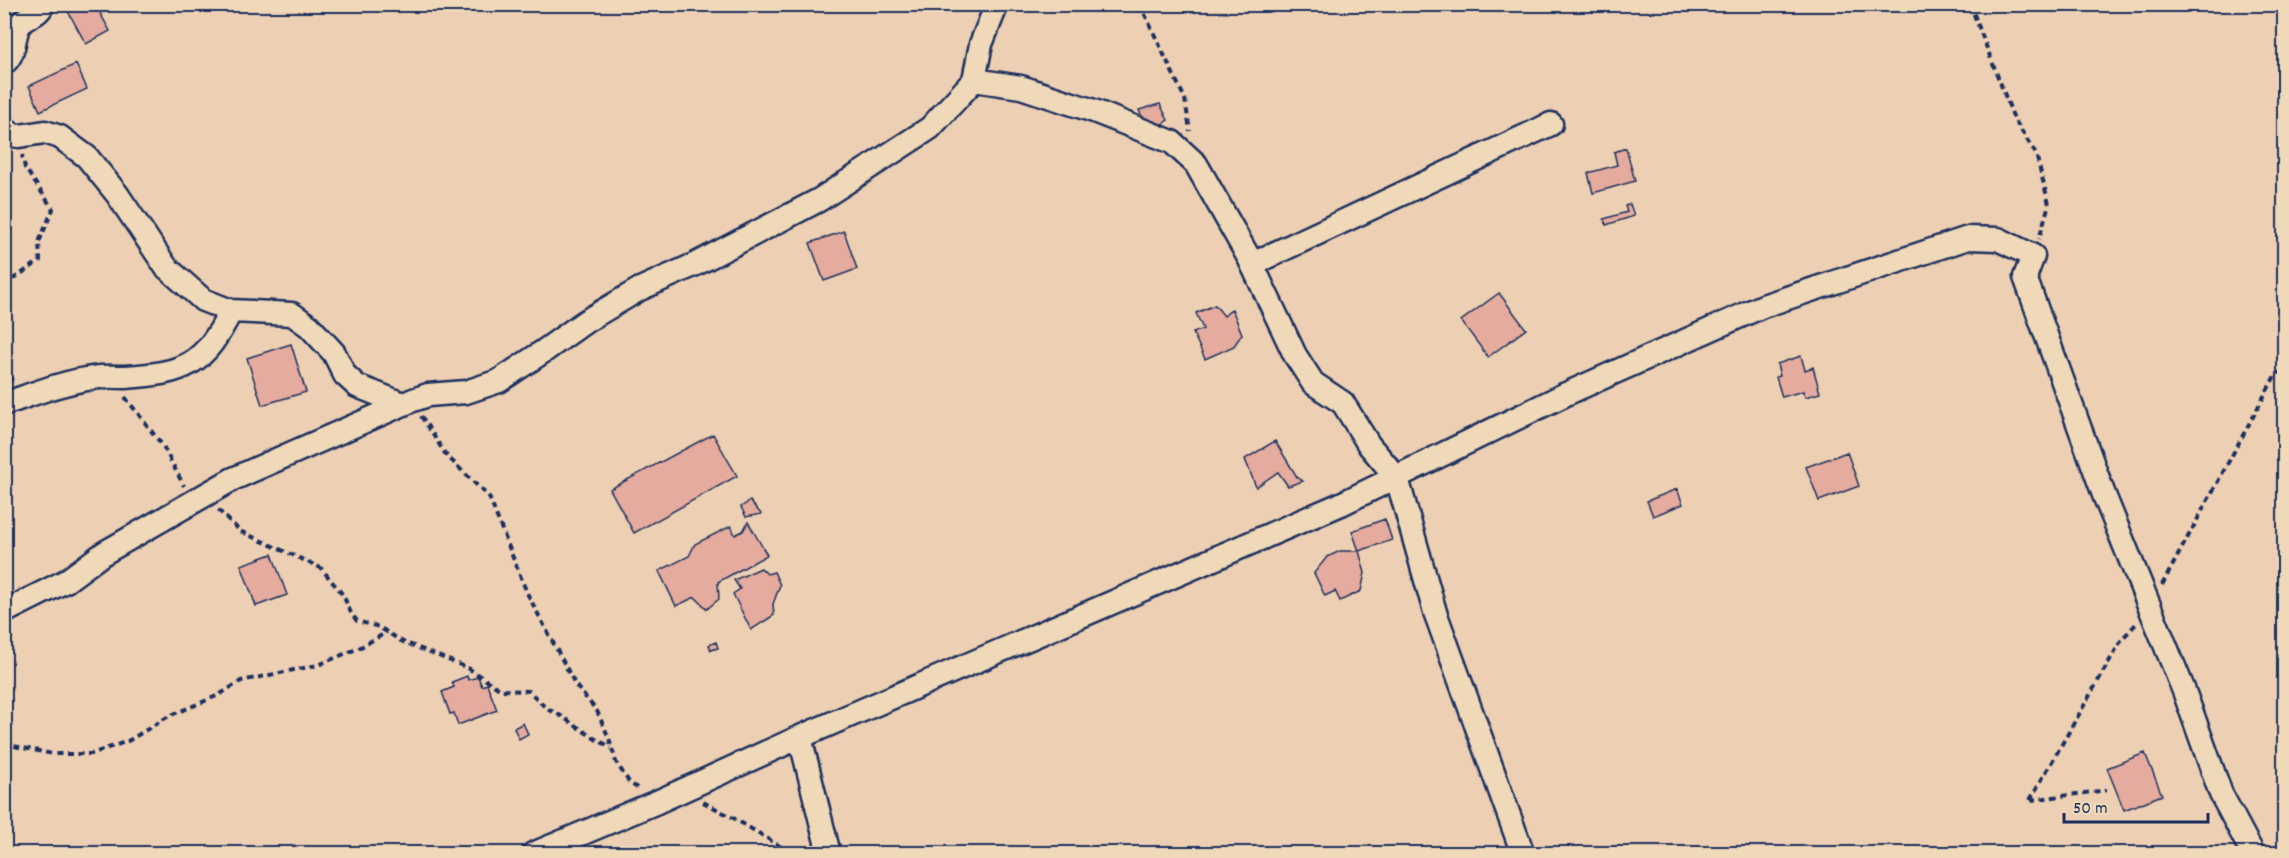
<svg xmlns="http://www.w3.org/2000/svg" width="2289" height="858" font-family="Dekko,sans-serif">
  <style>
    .building { fill: #e4ab9e; stroke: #1b2f5e; stroke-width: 1.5 }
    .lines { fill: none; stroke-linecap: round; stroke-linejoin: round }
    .minor-casing { stroke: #1b2f5e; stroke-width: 27 }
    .path { stroke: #1b2f5e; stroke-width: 4; stroke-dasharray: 6 4.5; stroke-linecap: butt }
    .minor { stroke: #efd9b8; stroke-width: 22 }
  </style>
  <rect width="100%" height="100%" fill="#edd0b3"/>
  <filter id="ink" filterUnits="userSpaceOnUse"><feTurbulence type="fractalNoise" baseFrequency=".0167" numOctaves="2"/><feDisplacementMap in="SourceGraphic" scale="12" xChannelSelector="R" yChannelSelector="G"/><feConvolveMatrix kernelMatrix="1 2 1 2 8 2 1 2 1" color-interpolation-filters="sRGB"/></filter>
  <g filter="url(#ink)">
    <path class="building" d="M64,4h31l15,27 -24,13z
      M76,64l11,25 -47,22 -11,-25z
      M1160,104l8,16 -19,13 -10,-23z
      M1626,148l9,33 -42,12 -5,-20 29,-8 -3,-13z
      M1630,204l4,12 -28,9 -2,-6 23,-7 -2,-6z
      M844,231l13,38 -33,12 -14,-38z
      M4,240l6,15 -6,3z
      M1499,293l27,36 -38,28 -27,-36z
      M1215,305l9,11 8,-7 10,25 -8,12 -29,13 -12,-26 10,-4 -7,-16z
      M291,344l15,48 -44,13 -15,-47z
      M1801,356l4,14 8,-3 7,26 -15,4 -2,-6 -21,6 -6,-20 4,-1 -3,-12z
      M713,434l24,42 -103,57 -24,-44z
      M1275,441l22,36 6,4 -15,5 -10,-14 -22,15 -11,-28z
      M1847,452l12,34 -40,15 -13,-34z
      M1677,489l6,15 -30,12 -6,-15z
      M750,501l11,13 -15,3 -5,-10z
      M1385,519l7,21 -33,11 -7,-20z
      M748,522l19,33 -49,27 1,17 -12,10 -12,-12 -19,9 -17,-35 30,-15 6,-12 36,-18 4,9 8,-4z
      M1340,551h19l6,22 -4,18 -21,10 -5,-10 -10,5 -11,-23 13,-16z
      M272,554l15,41 -31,11 -15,-41z
      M761,568l6,6 7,-2 6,13 -7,19 1,11 -23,15 -18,-36 7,-5 -6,-9z
      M716,642l2,6 -7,2 -2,-5z
      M467,676l1,4 10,-3 4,9 5,-2 10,26 -39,15 -4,-12 -4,1 -8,-22 12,-5 -2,-5z
      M523,723l5,11 -9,5 -5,-11z
      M2145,753l17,42 -38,15 -17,-42z"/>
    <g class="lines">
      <defs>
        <path id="minor" d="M4,63c13,-10 8,-29 17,-40 7,-8 18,-8 22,-19
          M974,80l47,7 73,24 78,31 24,22 53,94 46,97 18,28 30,20 26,42 28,33 38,134 88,242
          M4,127l8,8 7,1 26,-4 15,5 27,20 30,37 49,73 37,33 28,11 61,3 17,12 25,27 11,22 12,11 46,18
          M1252,264l299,-140
          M4,404c29,-10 59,-22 89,-26 11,-2 22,-1 32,-1 60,-4 78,-11 106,-66
          M4,612l62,-31 38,-28 129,-74 180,-79 15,-5 38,-3 33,-11 45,-30 42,-30 54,-32 56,-25 123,-64 111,-72 44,-48 7,-36 16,-40
          M800,737l29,117
          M533,854l124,-52 143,-65 541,-233 225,-110 197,-88 205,-68 30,1 35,17 -8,21 79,218 80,196 37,103 32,60"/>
      </defs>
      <use href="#minor" class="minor-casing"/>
      <path class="path" d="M1140,4l45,95 5,32
        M1970,4l44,115 22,35 13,50 -10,35
        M4,285l36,-24 -1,-19 14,-33 -28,-41 -3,-13
        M4,368l8,13
        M125,397l38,49 21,40
        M421,416l25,39 43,42 38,96 49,93 21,25 12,27 7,24 13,20 8,6
        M218,510l22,21 81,37 22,27 8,18 6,8 22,6 22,14 67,27 33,22 28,1 18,18 11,5 39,26 14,7
        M2162,585l114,-211 8,-3
        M4,744l49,10h38l37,-13 41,-25 50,-21 22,-14 77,-16 41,-17 28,-16
        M2030,800l92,-161 14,-15
        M2031,800l76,-10
        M703,802l27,14 63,38"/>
      <use href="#minor" class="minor"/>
    </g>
  </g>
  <rect width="2289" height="858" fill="none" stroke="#efd9b8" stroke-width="24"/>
  <rect x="12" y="12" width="2265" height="834" fill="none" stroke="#1b2f5e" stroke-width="2" filter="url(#ink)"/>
  <path d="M2064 813v9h144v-9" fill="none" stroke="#1b2f5e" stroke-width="3"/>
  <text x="2073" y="813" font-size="18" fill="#1b2f5e" stroke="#efd9b8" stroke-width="4.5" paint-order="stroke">50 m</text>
</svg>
